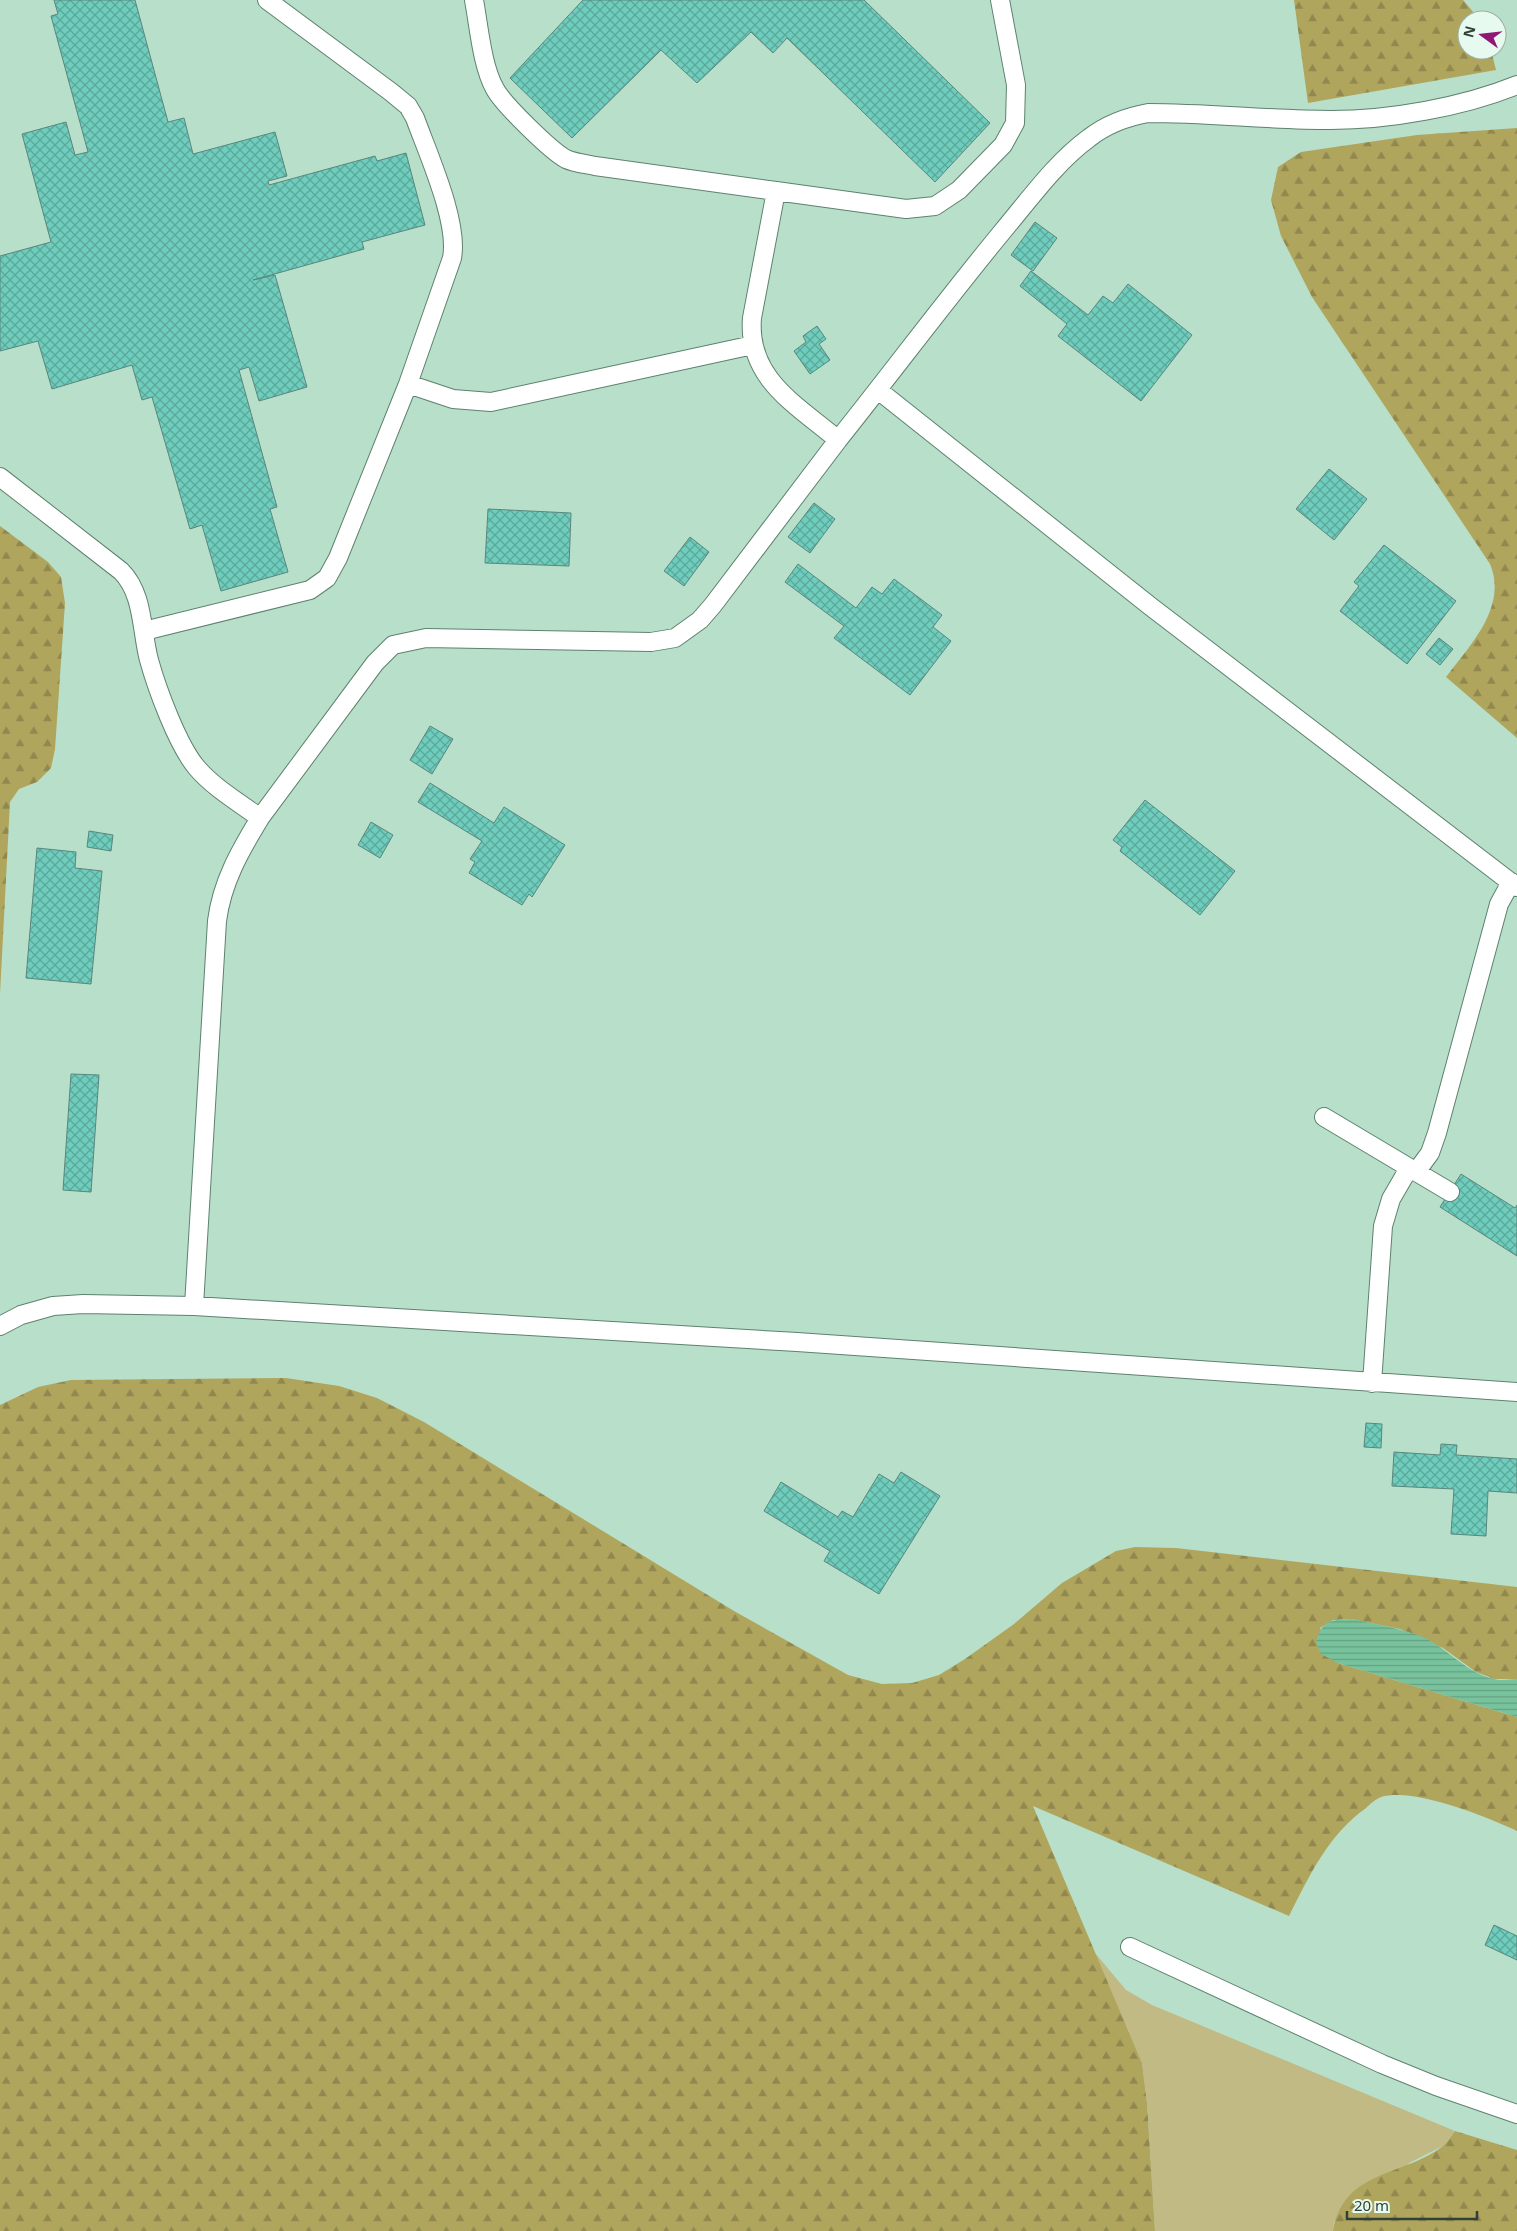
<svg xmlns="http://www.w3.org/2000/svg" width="1517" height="2231" font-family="'Noto Sans',sans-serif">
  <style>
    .grass { fill: #c2ba85 }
    .forest { fill: url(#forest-firs) }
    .water { fill: url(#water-rules) }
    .building { fill: url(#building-cross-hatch); stroke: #59867d }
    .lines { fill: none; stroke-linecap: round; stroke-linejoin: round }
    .service-casing { stroke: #5d826e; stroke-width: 20 }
    .service { stroke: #fff; stroke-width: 18 }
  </style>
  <defs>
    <pattern id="forest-firs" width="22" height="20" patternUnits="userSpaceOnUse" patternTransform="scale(1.25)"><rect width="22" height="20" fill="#b0a55d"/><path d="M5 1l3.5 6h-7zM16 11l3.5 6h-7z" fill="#90884e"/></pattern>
    <pattern id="water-rules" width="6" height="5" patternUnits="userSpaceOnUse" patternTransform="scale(1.25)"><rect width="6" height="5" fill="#78c39d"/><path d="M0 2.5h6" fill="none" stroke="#63a081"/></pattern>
    <pattern id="building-cross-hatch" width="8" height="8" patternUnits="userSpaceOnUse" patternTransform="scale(1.25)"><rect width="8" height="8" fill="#6ecdbc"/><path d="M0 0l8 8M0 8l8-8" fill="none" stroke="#5ba89a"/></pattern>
  </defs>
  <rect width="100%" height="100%" fill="#b8dfc9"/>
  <path class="grass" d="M1095,1953l31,37 26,15 303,126 -12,15 -32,16 -77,60 -1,9h-178l-8,-128 -5,-40z"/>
  <path class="forest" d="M1294,0h169l17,20h-13v30h24l5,20 -188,33z
    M1517,128v610l-71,-61c24,-32 62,-70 44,-113l-178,-267 -31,-61 -10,-36 7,-33 23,-15 116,-17z
    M0,526l48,36 13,15 4,26 -10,146 -4,19 -14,14 -18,7 -9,13 -10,192z
    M286,1378l53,8 38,12 47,24 310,189 114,64 34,9 30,-1 27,-8 26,-16 49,-35 48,-41 54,-32 19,-4 41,1 341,39v92h-23l-18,-7 -33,-24 -43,-19 -50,-10 -17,1 -13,8 18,35 179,54v114c-30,-14 -103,-44 -136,-34 -5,2 -11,7 -15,11 -37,26 -57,68 -77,108l-256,-110 109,257 5,40 8,128h-1155v-826l38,-18 33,-7z
    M1455,2131l62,19v81h-184c11,-62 70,-54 110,-85 4,-4 8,-10 12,-15z"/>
  <path class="water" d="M1350,1619c26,5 51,9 75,19 23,11 43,36 69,41 7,2 16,0 23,0v38l-179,-54 -17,-9 -5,-12c6,-21 13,-22 34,-23z"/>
  <path class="building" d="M54,0h81l33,122 16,-4 9,36 82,-22 12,44 -19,5 1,4 106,-29 2,5 29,-8 19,72 -63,17 2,7 -111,31 22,-5 32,112 -48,14 -10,-34 -10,3 38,137 -7,2 18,63 -67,19 -19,-66 -12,4 -38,-132 -10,3 -10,-35 -80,24 -14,-48 -38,10v-95l51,-14 -29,-108 44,-12 9,33 13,-3 -37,-136 7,-2z
    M583,0h281l126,123 -55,59 -148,-144 -14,15 -22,-21 -54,51 -36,-33 -89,88 -62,-60z
    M1035,222l22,16 -24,33 -22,-16z
    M1031,271l57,44 15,-19 10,7 15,-19 64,51 -51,66 -83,-65 9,-12 -47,-38z
    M817,326l9,13 -7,5 11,16 -20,14 -16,-23 12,-9 -3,-6z
    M1329,469l38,30 -33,41 -38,-31z
    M814,503l21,16 -25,34 -22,-16z
    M488,509l83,4 -2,53 -84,-3z
    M690,537l19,15 -25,34 -20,-15z
    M1384,545l72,56 -49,63 -67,-53 19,-25 -5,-4z
    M798,564l58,44 16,-21 10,7 12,-15 48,36 -9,12 18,14 -41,54 -76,-57 10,-12 -59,-44z
    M1439,638l14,11 -13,16 -14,-11z
    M430,726l23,13 -21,35 -22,-14z
    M430,783l64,40 10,-16 61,38 -33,52 -3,-3 -7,11 -53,-32 6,-11 -5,-3 12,-18 -64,-39z
    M1145,800l90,71 -35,44 -80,-64 2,-4 -9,-7z
    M371,822l22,13 -13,23 -22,-13z
    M89,831l24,4 -2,16 -24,-4z
    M37,848l39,4 -1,16 27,3 -11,113 -65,-6z
    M71,1074l28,1 -8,117 -28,-2z
    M1461,1174l54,34 2,-3v51l-77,-49z
    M1366,1423l16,1 -1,24 -17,-1z
    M1441,1444l16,1 -1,10 61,4v34l-29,-2 -2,45 -35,-2 3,-45 -62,-3 2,-34 46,3z
    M901,1472l39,24 -61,98 -55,-33 6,-10 -66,-40 17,-29 57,35 4,-6 11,6 26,-43 15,9z
    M1494,1925l23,11v24l-32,-15z"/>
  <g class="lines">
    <defs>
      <path id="service" d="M267,0l124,92 17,14 7,12c13,36 44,104 37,140l-44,126
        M474,0c5,27 8,66 21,89 8,15 56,62 71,70 9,4 20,5 29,7l181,25
        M1000,0l16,85 -1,38 -12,22 -44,45 -24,16 -29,3 -130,-18 -24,127c-5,61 45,87 86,122 55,-69 108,-140 164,-208 27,-32 53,-69 87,-94 18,-14 37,-21 59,-25 61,0 122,7 183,7 58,0 132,-13 186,-35
        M878,390l272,216 367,281
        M0,477l121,94c23,23 20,59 28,89 8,29 29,86 48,108 17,20 43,35 63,50 -20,33 -38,64 -43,103l-23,385
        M144,631l166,-41 17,-12 11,-20 70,-174 45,15 38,3 262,-57
        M260,818l115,-155 18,-18 33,-7 225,4 24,-4 25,-18 13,-15 125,-165
        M1324,1117l126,75
        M1416,1172l14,-19 7,-20 62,-229 12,-22
        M0,1326l21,-11 32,-9 30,-2 111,2 603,36 720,50
        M1372,1383l11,-157 8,-27 18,-31
        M1130,1947l252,117 54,22 81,28"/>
    </defs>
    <use href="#service" class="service-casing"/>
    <use href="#service" class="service"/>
  </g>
  <g transform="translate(1482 35) rotate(285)"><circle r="24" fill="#e7faef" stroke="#9eb0a6"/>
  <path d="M0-4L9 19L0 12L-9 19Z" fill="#921774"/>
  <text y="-8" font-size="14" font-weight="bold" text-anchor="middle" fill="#314138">N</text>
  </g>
  <path d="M1347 2211v8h130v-8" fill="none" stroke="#314138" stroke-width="2.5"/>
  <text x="1354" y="2211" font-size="15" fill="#314138" stroke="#e7faef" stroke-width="4" paint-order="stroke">20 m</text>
</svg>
